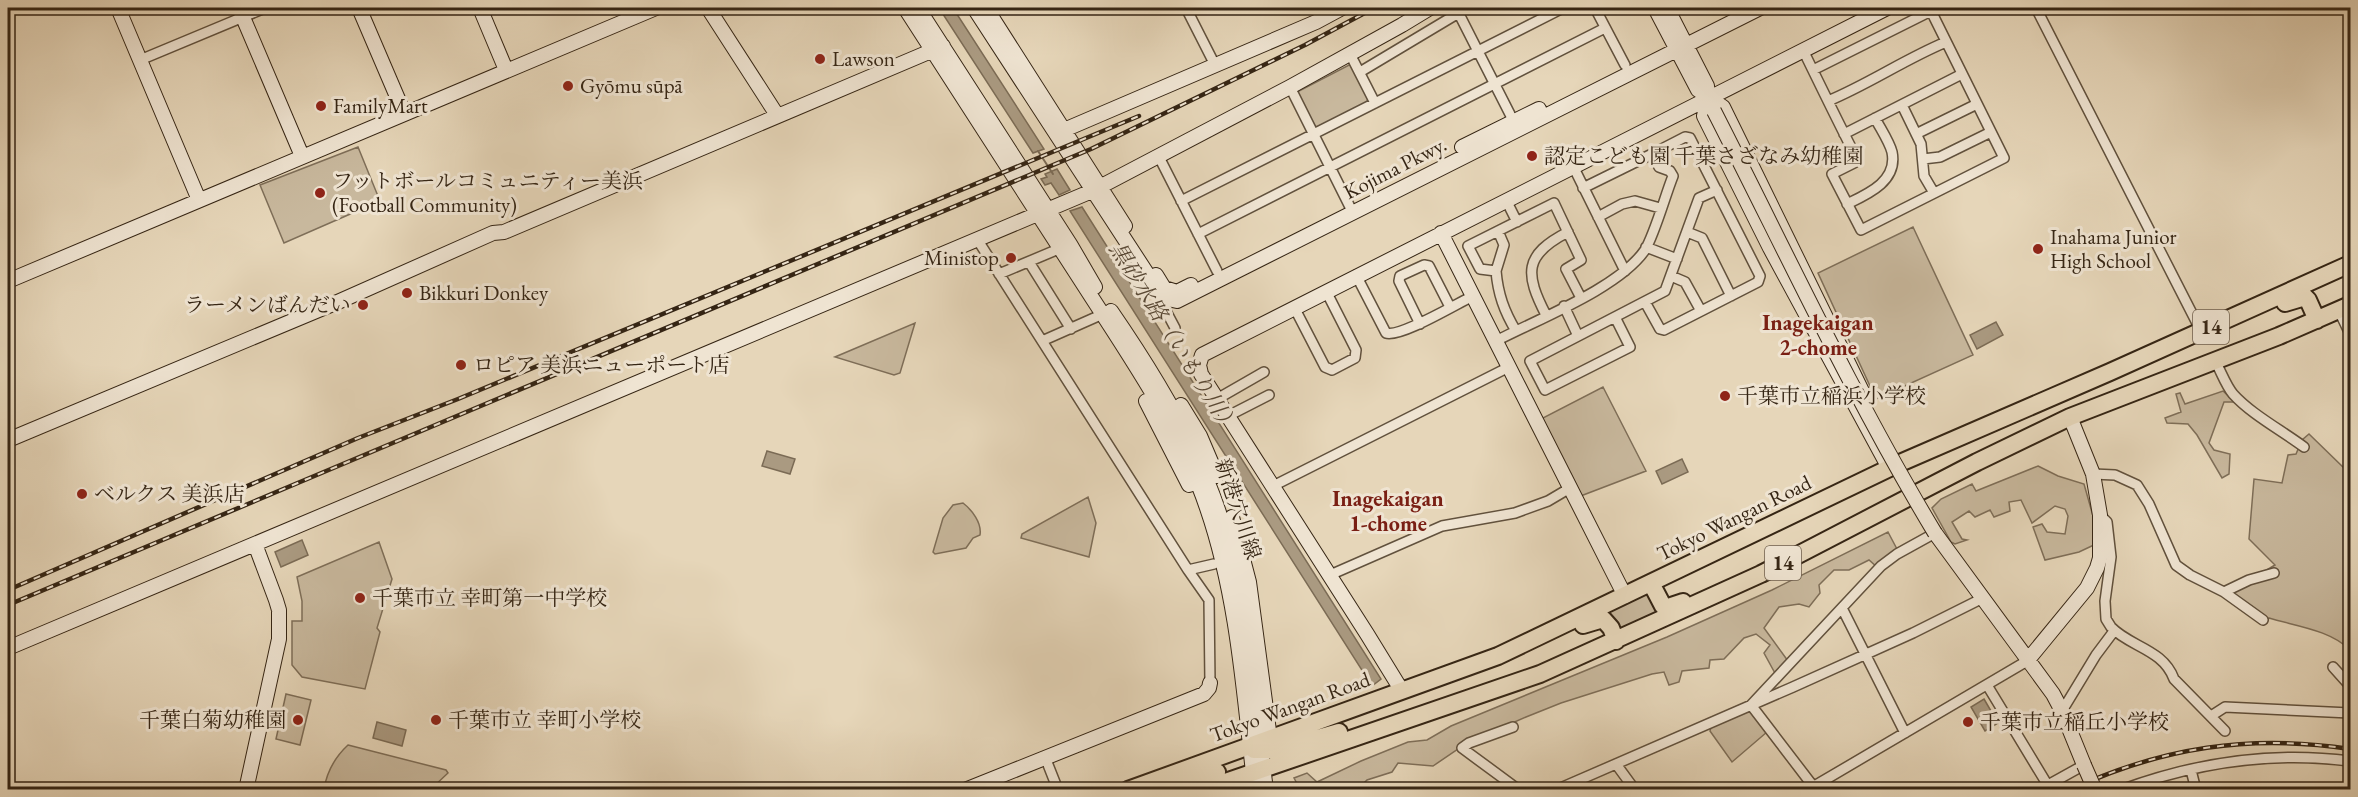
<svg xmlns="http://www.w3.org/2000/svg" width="2358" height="797" font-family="'EB Garamond','Noto Serif JP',serif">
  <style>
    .green { fill: #c8b89d; stroke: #7e6e58; stroke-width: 1.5 }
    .water { fill: #aa9a81; stroke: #7b6b55; stroke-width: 1.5 }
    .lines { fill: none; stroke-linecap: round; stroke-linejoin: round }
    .stream { stroke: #7b6b55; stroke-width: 2 }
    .street-casing { stroke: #61513d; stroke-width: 12 }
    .secondary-casing { stroke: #352514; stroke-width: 16 }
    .highway-casing { stroke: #352514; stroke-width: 20 }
    .street { stroke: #efe4d2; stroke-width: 9 }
    .secondary { stroke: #efe4d2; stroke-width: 14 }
    .highway { stroke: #e6d6b9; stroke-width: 16 }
    .rail-casing { stroke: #352514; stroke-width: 4.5 }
    .rail { stroke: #efe4d2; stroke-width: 2; stroke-dasharray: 7; stroke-linecap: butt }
    .secondary-bridge-casing { stroke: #352514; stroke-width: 16; stroke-linecap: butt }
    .secondary-bridge { stroke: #efe4d2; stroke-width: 14 }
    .poi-dot { fill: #8f2418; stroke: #efe4d2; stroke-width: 2 }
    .labels { text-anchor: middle; stroke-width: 6; stroke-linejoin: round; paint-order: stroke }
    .shield { fill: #efe4d2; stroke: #6d5e4d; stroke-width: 1.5 }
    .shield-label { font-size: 20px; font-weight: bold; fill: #352514 }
    .poi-label { font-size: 21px; fill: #352514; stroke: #efe4d2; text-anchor: start }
    .street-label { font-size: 21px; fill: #352514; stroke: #efe4d2 }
    .neighbourhood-label { font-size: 22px; font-weight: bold; fill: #7a1f14; stroke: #efe4d2 }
    .water-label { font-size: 22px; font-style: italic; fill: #584835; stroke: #efe4d2 }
  </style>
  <rect width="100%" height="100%" fill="#e6d6b9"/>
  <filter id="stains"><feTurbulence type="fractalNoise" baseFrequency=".00333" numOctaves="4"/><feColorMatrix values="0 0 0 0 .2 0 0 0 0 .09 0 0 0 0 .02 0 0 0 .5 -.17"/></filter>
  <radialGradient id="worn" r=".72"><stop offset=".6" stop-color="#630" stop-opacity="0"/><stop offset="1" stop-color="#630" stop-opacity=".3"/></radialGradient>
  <path class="green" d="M1351,64l17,33 -1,6 -48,25 -4,-2 -18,-34z
    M358,147l22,54 -96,42 -24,-58z
    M1913,227l60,128 -97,44 -58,-126z
    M915,323l-15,50 -6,2 -59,-18z
    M1603,387l43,84 -68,26 -39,-77z
    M2223,391l12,11h-11l-15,41 5,7 16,4 -1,20 -7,4 -25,-43 -9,-11 -21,-1 -2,-5 16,-6 -5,-18 4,-1 5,11z
    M2309,434l35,34 6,-4v186c-19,-20 -55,-24 -81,-32l-1,2 -38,-28 45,-27 -26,-26 5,-60 28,4 6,-28 8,-1 6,-14z
    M2038,466l20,10 26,8 9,32 3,28 -17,8 -34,8 -12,-33 9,-3 5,8 18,2 3,-18 -3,-7 -10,-3 -23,17 -11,-23 -12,2 1,9 -16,6 -4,-7 -15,7 -6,-6 -17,11 10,17 5,1 -12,4 -4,-2 -19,-34 9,-9 31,-15 4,7z
    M1088,497l8,26 -7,34 -68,-19 1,-4z
    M963,503c9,7 19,20 17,32l-7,3 -7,10 -31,6 -2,-2 10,-34 10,-13z
    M1888,532l10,19 -21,16 -8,-7 -20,10h-15l-15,15 1,8 -11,14 -10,-3 -20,3 -15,21 24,33 -12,14 -12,-22 6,-8 -14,-11 -12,4 -20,21 -14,1 -1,8 -27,3 -3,11 -10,3 -5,-13 -12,2 -91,29 -35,14 -59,26 -34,23 -35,-3 -6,9 -25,8 -9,9h-58l-6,-11 13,-5 10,9 44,-21 47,-19 19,-2 24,-14 216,-89 105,-47z
    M379,542l13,37 -15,49 3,4 -15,57 -63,-12 -10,-12v-44h10v-20l-5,-24z
    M1649,592l16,20 -45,21 -16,-19z
    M286,694l25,6 -11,45 -24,-6z
    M1746,711h5l16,21 -35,30 -22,-31 1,-4z
    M348,745l98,25 2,3 -17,16h-107c3,-18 10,-31 24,-44z"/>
  <path class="water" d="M939,8h14l91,141 -11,4z
    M1057,169l13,21 -11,5 -8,-12 -6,2 -4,-6 6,-2 -2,-3z
    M1082,207l299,472 -9,7 -302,-475z
    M1996,322l7,13 -26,14 -7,-14z
    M767,451l28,8 -5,15 -28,-8z
    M1682,459l6,13 -26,12 -6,-13z
    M302,540l6,15 -27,12 -6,-15z
    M1984,699l14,24 -13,8 -14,-24z
    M377,722l29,8 -4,16 -29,-8z"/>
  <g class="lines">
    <path class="stream" d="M1038,151l15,23"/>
    <defs>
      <path id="street" d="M1186,8l29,57
        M1456,8l60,118
        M1595,8l30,57
        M2036,8l165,323
        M1803,50c18,37 36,74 55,111l-26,13 29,56 143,-72 -73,-147 -118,59
        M1350,54l25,49
        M140,60l125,-52
        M1360,72l107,-64
        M1290,87l63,126
        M1828,101c41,-17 77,-42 118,-59
        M1902,105l19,39 3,32 10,17
        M1844,134l118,-60
        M1916,134l61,-30
        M1159,157l58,114
        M1923,159l17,-2 51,-25
        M1573,166l52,105
        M1506,200l11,22
        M1181,201l382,-193
        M1847,204c21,-10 51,-23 45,-52 -3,-11 -12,-24 -17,-34
        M1598,217l24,-13 13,-3 25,7
        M1498,231l6,14 -8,26 -16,-2 -12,-23 86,-43 27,57 -15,9 15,29
        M1687,232l15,6 29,58
        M1198,234l407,-206
        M977,239l211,331
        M1646,247l31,12
        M1029,262l42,67
        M1496,271c2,23 8,40 20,60
        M999,274l62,-26
        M1356,275l30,58c14,5 70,-29 87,-37
        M1671,276l14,6 16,29
        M1163,298l3,13 9,17
        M1645,302l15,27 4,1 94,-48 2,-6 -70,-138 -5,-1 -33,17
        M1564,306l14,30
        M1294,307l31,60 7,3 23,-12 1,-8 -30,-59
        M2339,311l11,23
        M1546,315c-21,-41 -23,-60 22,-83
        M1615,317l15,30 -85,43 -15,-29 135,-70 34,-93 18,-8
        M1420,324l-21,-43 1,-5 24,-11 5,1 21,41
        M1042,341l61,-27
        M1496,341c42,-22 123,-53 149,-91 10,-17 20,-54 28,-74l-3,-5 -11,-4 -7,-13 -69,34
        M2215,361c6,10 10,23 18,33 18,20 48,36 71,53
        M1217,399l47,-27
        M1228,416l41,-21
        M2093,474l22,1 22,10 12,19 27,61 14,10 34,17 39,28
        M1273,486l236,-119
        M2100,515l7,7 4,35 -6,44 1,18 5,8c19,20 52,22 63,52l51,52
        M1330,575l112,-49 73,-13 33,-12 22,-13
        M2224,592l25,-12 25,-7
        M1842,608l63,125
        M2333,667l17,19
        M1210,683l-1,-83 -21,-30 26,-6
        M1987,685l60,99
        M2062,711l34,-56 18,-24
        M2211,716l14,-9 125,6
        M1513,727l-44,16 -7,5 57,42
        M1045,757l13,33
        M1616,764l19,26
        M2191,770l5,20
        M1811,788l216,-127
        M1556,790l237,-103 120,-54 70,-35
        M1816,790l-65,-85 130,-139 16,-12 38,-21
        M2039,790l45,-25
        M2121,790c73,-27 152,-39 229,-29"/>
      <path id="secondary" d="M118,8l81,192
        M239,8l63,148
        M359,8l45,105
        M480,8l26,62
        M708,8l69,107
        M905,8c61,94 122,188 182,282 45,70 94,140 120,218 31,90 37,188 48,282
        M918,8l152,236 25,43
        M974,8l189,290 14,3 583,-293
        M986,8l139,218
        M1655,8l43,82 25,17 139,284
        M1667,8l40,78 1,12 -4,18 66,132 119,220
        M1057,133l259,-111 26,-14
        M1462,147l77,-38
        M1441,233l184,363
        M1156,275l8,13 13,4 14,-7
        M8,281l648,-273
        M1111,311c64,93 111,177 131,291l24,188
        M1146,401l43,84
        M1181,405l19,31 17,40
        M8,440l332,-139 153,-68 11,-1 439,-186
        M1232,517l17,65 22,164
        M1935,533l118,161 9,17 22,54
        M8,648l1084,-457 198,-104 112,-62 28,-17
        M2027,661l60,-73 10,-20 3,-10v-43l-7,-41 -23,-57
        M1402,691l-35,-57 -166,-260 -2,-9 3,-10 685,-347
        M246,790l33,-151v-29l-3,-10 -21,-56
        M965,790l239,-96 5,-6 1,-5"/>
      <path id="highway" d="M2285,303l20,-6 3,3 9,20
        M1651,583l12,23 5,1 15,-5
        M1583,625l20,-6 8,9 5,13
        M1254,750h23l62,-18
        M1128,790l370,-134 402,-193 210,-91 240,-108
        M1167,790l50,-18
        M1202,790l338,-116 221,-100 216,-112 93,-45 209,-81 71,-31"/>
    </defs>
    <use href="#street" class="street-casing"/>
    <use href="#secondary" class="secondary-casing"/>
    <use href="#highway" class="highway-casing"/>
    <use href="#street" class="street"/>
    <use href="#secondary" class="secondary"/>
    <use href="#highway" class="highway"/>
    <defs>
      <path id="rail" d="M8,590l350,-152 100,-39 681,-283
        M8,605l1083,-456 214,-104 69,-37
        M2070,790c92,-43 180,-56 280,-41"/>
    </defs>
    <use href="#rail" class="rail-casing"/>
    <use href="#rail" class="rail"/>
    <defs>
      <path id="secondary-bridge" d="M1714,111c72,141 139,286 221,422
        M2084,765l11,25"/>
    </defs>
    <use href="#secondary-bridge" class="secondary-bridge-casing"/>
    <use href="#secondary-bridge" class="secondary-bridge"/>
  </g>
  <g class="poi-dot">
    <circle cx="820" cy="59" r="6"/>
    <circle cx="568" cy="86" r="6"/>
    <circle cx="321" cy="106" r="6"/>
    <circle cx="1532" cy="156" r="6"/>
    <circle cx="320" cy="193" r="6"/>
    <circle cx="2038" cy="249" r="6"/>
    <circle cx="1011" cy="258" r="6"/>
    <circle cx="407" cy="293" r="6"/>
    <circle cx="363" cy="305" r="6"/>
    <circle cx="461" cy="365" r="6"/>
    <circle cx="1725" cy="396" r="6"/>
    <circle cx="82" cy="494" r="6"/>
    <circle cx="360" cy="598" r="6"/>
    <circle cx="298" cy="720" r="6"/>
    <circle cx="436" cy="720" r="6"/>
    <circle cx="1968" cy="722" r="6"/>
  </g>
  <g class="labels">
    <g class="shield">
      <rect x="2193" y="310" width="36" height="34" rx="4.5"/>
      <rect x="1765" y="546" width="36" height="34" rx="4.5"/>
    </g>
    <g class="shield-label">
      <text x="2211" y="334">14</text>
      <text x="1783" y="570">14</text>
    </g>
    <g class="poi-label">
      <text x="832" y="66">Lawson</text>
      <text x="580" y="93">Gyōmu sūpā</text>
      <text x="333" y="113">FamilyMart</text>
      <text x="1544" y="163">認定こども園 千葉さざなみ幼稚園</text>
      <text x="332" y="188">フットボールコミュニティー美浜<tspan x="332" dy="24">(Football Community)</tspan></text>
      <text x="2050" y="244">Inahama Junior<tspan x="2050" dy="24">High School</tspan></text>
      <text x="999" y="265" text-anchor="end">Ministop</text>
      <text x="419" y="300">Bikkuri Donkey</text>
      <text x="351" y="312" text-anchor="end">ラーメンばんだい</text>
      <text x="473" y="372">ロピア 美浜ニューポート店</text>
      <text x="1737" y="403">千葉市立稲浜小学校</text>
      <text x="94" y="501">ベルクス 美浜店</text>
      <text x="372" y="605">千葉市立 幸町第一中学校</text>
      <text x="286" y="727" text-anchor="end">千葉白菊幼稚園</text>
      <text x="448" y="727">千葉市立 幸町小学校</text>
      <text x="1980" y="729">千葉市立稲丘小学校</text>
    </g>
    <g class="street-label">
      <text transform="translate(1395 168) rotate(-27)" y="7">Kojima Pkwy.</text>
      <text transform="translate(1238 509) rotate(72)" y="7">新港穴川線</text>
      <text transform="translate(1734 518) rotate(-26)" y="7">Tokyo Wangan Road</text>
      <text transform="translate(1290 707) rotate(-20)" y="7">Tokyo Wangan Road</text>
    </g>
    <g class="neighbourhood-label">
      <text x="1818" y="330">Inagekaigan<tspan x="1818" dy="25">2-chome</tspan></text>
      <text x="1388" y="506">Inagekaigan<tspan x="1388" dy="25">1-chome</tspan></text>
    </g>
    <g class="water-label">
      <text transform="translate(1174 337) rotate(58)" y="8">黒砂水路（いもり川）</text>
    </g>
  </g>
  <rect width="2358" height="797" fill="none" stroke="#e6d6b9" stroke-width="30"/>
  <rect x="9" y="9" width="2340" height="779" fill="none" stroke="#352514" stroke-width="3"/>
  <rect x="15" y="15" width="2328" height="767" fill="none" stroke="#352514" stroke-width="1.5"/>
  <rect width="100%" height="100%" filter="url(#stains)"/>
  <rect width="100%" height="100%" fill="url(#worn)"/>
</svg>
